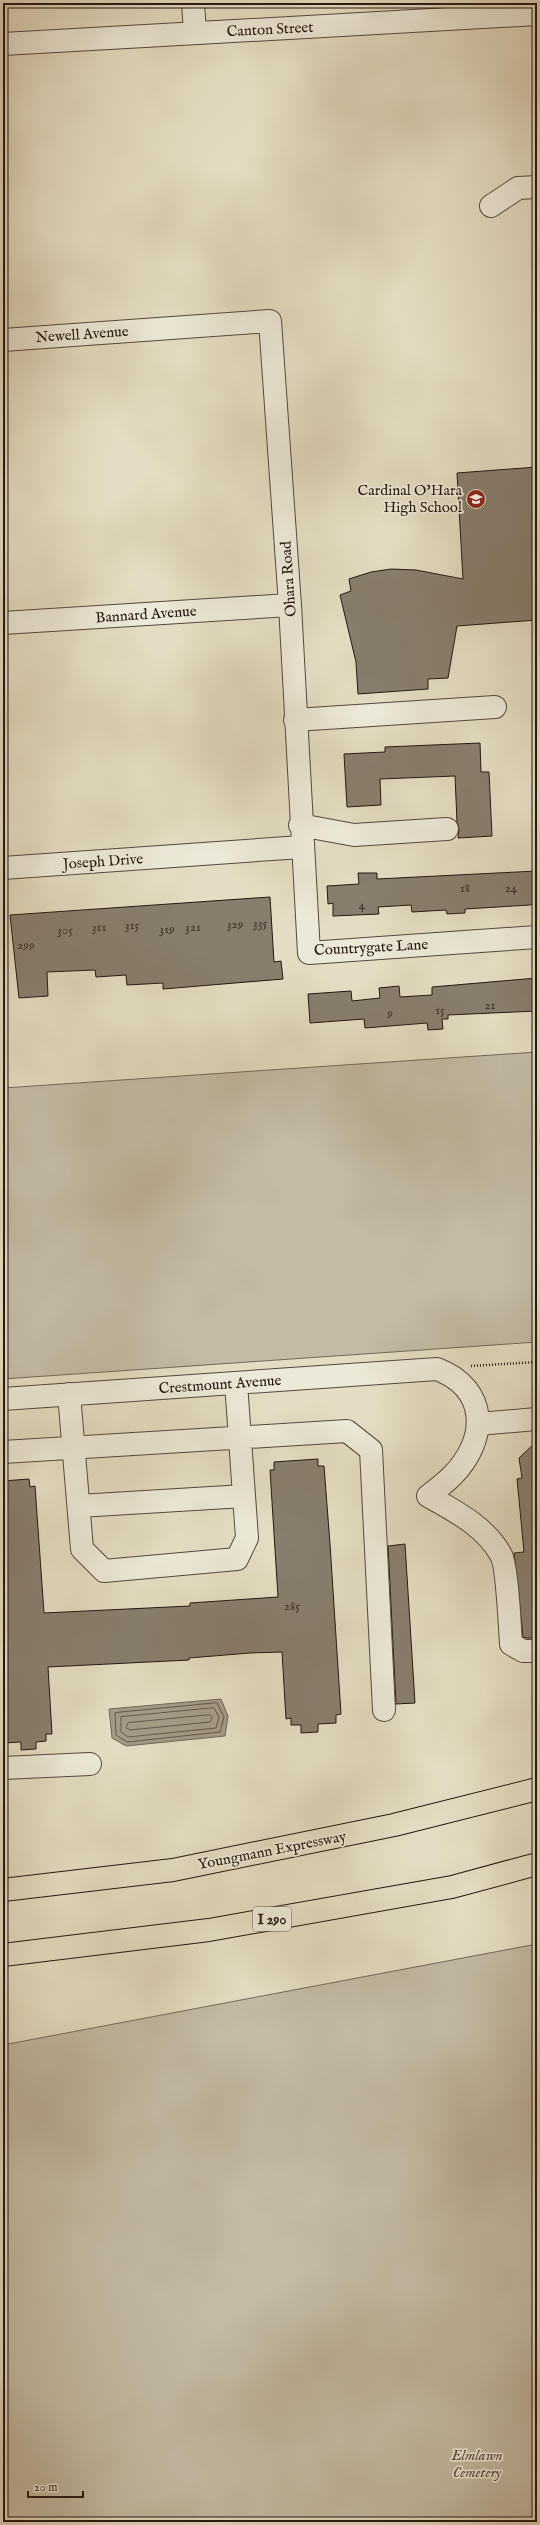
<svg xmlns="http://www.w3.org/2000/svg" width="540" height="2525" font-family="'IM FELL English',serif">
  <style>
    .green { fill: #c3bba5; stroke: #74695b }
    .water { fill: #a39a86; stroke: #706657 }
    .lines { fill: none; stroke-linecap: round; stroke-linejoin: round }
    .shore { stroke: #64584c; stroke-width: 1 }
    .building { fill: #887e6e; stroke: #241711 }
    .minor-casing { stroke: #54483e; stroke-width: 24 }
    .highway-casing { stroke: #241711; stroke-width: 24 }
    .path { stroke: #241711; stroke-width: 2.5; stroke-dasharray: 1 2; stroke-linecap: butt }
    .minor { stroke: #ede9d8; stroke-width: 22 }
    .highway { stroke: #e4ddc3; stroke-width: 22 }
    .labels { text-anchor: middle; stroke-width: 3.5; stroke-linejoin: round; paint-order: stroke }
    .number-label { font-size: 13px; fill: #3d3128 }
    .shield { fill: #ede9d8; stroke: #60564d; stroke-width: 1 }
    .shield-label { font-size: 14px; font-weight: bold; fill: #241711 }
    .street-label { font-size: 15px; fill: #241711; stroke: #ede9d8 }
    .poi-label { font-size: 15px; fill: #241711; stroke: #ede9d8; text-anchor: end }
    .park-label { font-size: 15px; font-style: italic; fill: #54483d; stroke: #ede9d8 }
  </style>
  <rect width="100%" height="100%" fill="#e4ddc3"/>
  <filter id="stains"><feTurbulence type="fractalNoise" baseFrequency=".005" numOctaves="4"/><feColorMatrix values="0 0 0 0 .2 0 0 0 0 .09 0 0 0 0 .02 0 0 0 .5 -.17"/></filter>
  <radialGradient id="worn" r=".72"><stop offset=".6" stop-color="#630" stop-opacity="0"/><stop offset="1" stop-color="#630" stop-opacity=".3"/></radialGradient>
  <path class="green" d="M537,1052v290l-534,37v-291z
    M537,1944v578h-534v-477z"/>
  <path class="water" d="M221,1699l7,17 -3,20 -99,10 -14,-8 -3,-29z"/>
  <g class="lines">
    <path class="shore" d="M217,1703l7,14 -4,15 -93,10 -11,-7 -1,-22z
      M214,1708l5,9 -3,11 -88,9 -7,-5v-15z
      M210,1715l2,3 -2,4 -80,8 -4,-2 2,-5z"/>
  </g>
  <path class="building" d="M537,467v153l-80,6 -9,52 -20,1v10l-70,5 -2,-32 -16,-67 11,-4 -2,-12 22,-7 20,-3 25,1 47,9 -6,-106z
    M480,743l1,29h8l3,64 -34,2 1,-9 -2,-7 -2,-46 -75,3 1,26 -34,2 -3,-53 41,-2v-5z
    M537,871v32l-7,2 -65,4v4l-18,1 -1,-4 -34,2 -1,-7 -33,2 1,7 -46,2v-13l-5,1 -1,-18 32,-2 -1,-11h19v6z
    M270,897l4,65 7,-1 2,18 -120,10v-6l-36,2 -1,-10 -30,2 -1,-7 -48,2 1,24 -29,2 -9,-83z
    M537,978v33l-89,4v4h-6l1,10 -15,1 -1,-7 -62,5 -1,-9 -54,4 -2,-29 43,-3 1,10 28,-3 -1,-10 20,-2 1,11 32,-2v-8z
    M537,1441v197h-11l-3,-1 -9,-84 10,-1 -7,-73 5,-1 -3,-20z
    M318,1459v7h6l6,78 11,170 -5,1v8l-18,1v8l-17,1v-8h-10v-7l-5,1 -4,-67 -32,1 -61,5v2l-141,7 4,67h-6v7l-10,1v7l-15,1v-8l-18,1v-262l26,-2 1,8 5,-1 9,127 146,-7v-3l88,-6 -8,-127h4v-8z
    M405,1544l10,159 -19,1 -8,-158z"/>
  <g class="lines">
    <defs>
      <path id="minor" d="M193,3l2,30
        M3,44l534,-30
        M491,206l27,-18 19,-1
        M3,340l267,-19 20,284 19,348 228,-16
        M3,623l287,-18
        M295,720l200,-13
        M300,825l54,10 93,-6
        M3,868l298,-21
        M69,1394l13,155 22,22 133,-12 10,-21 -11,-155
        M3,1399l434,-30c52,20 51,71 15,107 -7,7 -16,14 -24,20 27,15 58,31 73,59 6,10 9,73 10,89l12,7h14
        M478,1424l59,-5
        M3,1452l344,-21 24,19 13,260
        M79,1506l165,-10
        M3,1768l87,-4"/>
      <path id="highway" d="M3,1890l170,-20 221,-45 143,-36
        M3,1955l206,-25 243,-43 85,-23"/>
    </defs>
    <use href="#minor" class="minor-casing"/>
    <use href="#highway" class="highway-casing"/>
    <path class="path" d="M471,1366l66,-4"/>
    <use href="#minor" class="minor"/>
    <use href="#highway" class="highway"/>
  </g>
  <defs>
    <symbol id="school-disc" viewBox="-11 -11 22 22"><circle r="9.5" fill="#8f2418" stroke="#ede9d8"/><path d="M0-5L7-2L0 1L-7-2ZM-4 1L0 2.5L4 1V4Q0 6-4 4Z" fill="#fff"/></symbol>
  </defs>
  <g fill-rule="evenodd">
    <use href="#school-disc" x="465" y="488" width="22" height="22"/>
  </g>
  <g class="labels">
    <g class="number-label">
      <text x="465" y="892">18</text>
      <text x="511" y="892">24</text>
      <text x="362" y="909">4</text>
      <text x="260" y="927">335</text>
      <text x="235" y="928">329</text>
      <text x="132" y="929">315</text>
      <text x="99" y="931">311</text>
      <text x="193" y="931">321</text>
      <text x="167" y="933">319</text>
      <text x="65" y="934">305</text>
      <text x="26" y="949">299</text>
      <text x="490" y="1009">21</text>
      <text x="440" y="1014">15</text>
      <text x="390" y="1017">9</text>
      <text x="292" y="1610">285</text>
    </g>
    <rect class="shield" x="253" y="1907" width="38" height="24" rx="3"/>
    <g class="shield-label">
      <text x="272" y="1924">I 290</text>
    </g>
    <g class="street-label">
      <text transform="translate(270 29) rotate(-3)" y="5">Canton Street</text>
      <text transform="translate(82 334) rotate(-4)" y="5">Newell Avenue</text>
      <text transform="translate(288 579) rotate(-94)" y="5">Ohara Road</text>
      <text transform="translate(146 614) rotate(-4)" y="5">Bannard Avenue</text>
      <text transform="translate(103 861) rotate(-4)" y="5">Joseph Drive</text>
      <text transform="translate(371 947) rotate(-3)" y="5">Countrygate Lane</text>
      <text transform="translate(220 1384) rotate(-4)" y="5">Crestmount Avenue</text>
      <text transform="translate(272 1850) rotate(-11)" y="5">Youngmann Expressway</text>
    </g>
    <g class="poi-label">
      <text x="462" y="495">Cardinal O'Hara<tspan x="462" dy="17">High School</tspan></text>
    </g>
    <g class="park-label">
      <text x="477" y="2460">Elmlawn<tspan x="477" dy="17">Cemetery</tspan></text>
    </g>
  </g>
  <rect width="540" height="2525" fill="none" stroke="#e4ddc3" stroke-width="16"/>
  <rect x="4" y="4" width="532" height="2517" fill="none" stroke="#241711" stroke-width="2"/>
  <rect x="8" y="8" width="524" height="2509" fill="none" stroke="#241711"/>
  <path d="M28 2491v6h55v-6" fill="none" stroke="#241711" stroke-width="2"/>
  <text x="34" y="2491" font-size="12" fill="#241711" stroke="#ede9d8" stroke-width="3" paint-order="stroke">20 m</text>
  <rect width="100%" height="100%" filter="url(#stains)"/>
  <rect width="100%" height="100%" fill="url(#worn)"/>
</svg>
